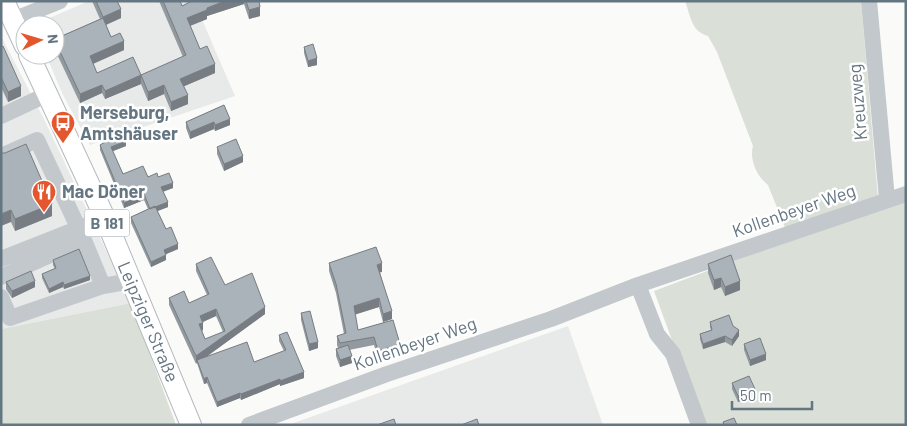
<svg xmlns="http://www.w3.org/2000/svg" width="907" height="426" font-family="Barlow,sans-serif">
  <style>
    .built { fill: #e8e9e9 }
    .green { fill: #dadfd7 }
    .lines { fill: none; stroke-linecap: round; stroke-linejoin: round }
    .major-casing { stroke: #b5babe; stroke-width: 22 }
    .minor { stroke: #c3c8cc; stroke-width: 16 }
    .major { stroke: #fff; stroke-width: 20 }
    .wall { fill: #929a9f; fill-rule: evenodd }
    .shaded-wall { fill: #777d82 }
    .building { fill: #aab3b9; stroke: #777d82; fill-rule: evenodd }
    .labels { text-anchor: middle; stroke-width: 5; stroke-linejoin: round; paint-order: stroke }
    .shield { fill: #fff; stroke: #939fa8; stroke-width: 1 }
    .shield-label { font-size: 16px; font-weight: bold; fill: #657683 }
    .street-label { font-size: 18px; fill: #657683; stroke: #fff }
    .poi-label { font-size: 18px; font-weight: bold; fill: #657683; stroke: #fff; text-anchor: start }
  </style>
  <rect width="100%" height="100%" fill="#fafaf8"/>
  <path class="built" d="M89,1h105l41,95 -145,49 -27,-50 -17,-40h9v-30h-22z
    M1,36l43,83 87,184 -130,26z
    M568,326l35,99h-315z"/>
  <path class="green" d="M685,1h176l18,209 27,-8v223h-203l-49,-134 85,-32 47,-29 -18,-45c-11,-8 -19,-26 -15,-39l-36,-94 -9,-16c-17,-5 -17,-19 -23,-35z
    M131,303l45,122h-175v-96z"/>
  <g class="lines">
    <defs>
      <path id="major" d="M4,1l21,45
        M29,55l76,163 86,207"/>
    </defs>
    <use href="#major" class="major-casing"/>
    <path class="minor" d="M869,1l18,198
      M13,20l47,-19
      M1,116l47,-22
      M1,156l36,-16 47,100 -83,37
      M84,240l19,46
      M1,259l104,-41
      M638,285l19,49 16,20 26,71
      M1,297l9,21 93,-32 28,-5
      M249,425l138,-51 164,-55 87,-34 268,-91"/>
    <use href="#major" class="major"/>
  </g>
  <path class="wall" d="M92,1h25l4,17 -15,7 5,12 13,13 -31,14 4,9 44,2 42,-18 -24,-56h21l2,5 10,-5h67l1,15 -11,3 -5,-15 -37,12v3l-17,7 10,23 15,24 -31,13 4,18 -17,7 -7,-17 -16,7 -7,-17 -36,15 -3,-6 -22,10 -25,-53v-11l45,-20z
    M1,47l20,49 -13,6 -7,-15z
    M304,47l13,18 -9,2 -4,-14z
    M224,105l6,20 -15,6 -1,-2 -24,10 -4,-11v-6z
    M104,138l22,8 -14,5 11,23 35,3 15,11 -10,4 5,15 -11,4 9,18 12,20 -12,5v6l-15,7 -20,-44v-6l17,-8 -4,-9 -20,8 -24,-58v-5l4,-2z
    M217,147l26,15 -19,9 -7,-17z
    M1,153l51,63 -37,15 -4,-9z
    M53,260l37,20 -26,9 -1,-2 -14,6 -7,-15v-4l13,-5 -2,-4z
    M329,263l53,9h-2l12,47 -9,3 -4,-15 -24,7 3,16 35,-10 7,33 -22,6 -4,-14 -25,5 3,13 -12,4 -4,-11v-7l2,-1 -1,-3v-9l7,-2 -8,-41 -7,-22z
    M196,264l69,50 -58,42 47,6 30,-11 -5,-10v-6l25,43 -24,8v-2l-39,16 -1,-2 -23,9 -10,-24 -3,1 -7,-21 -1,1 -27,-59v-7l20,5 18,-8 -11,-24zM216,316l7,16 -18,7 -3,-8 1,-1v-8z
    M708,264l32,26 -15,6 -4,-9 -7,3 -6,-17z
    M6,282l29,5 -23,11 -6,-9z
    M301,313l17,35 -9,3 -8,-31z
    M710,322l23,4 6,10 -7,10 -7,-4 -22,7 -3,-10v-5l11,-4 -1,-3z
    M744,344l22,16 -16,6 -6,-16z
    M732,383l23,12 -17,7 -6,-13z"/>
  <path class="shaded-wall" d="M225,1h19v3l-37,12v3l-20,8v-9l20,-10z
    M260,7v9l-11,3v-9z
    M121,9v9l-18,8v-9z
    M124,41v9l-34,15v-9z
    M317,58v7l-9,2v-6z
    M215,64v9l-35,15v-9z
    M141,75v9l-36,15v-8z
    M102,85v8l-22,10v-9z
    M164,85v9l-16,7v-9z
    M21,86v10l-13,6v-10z
    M188,95v9l-17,7v-9z
    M230,119v6l-15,6v-6z
    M214,122v7l-24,10v-7z
    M126,141v5l-15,6v-5z
    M243,156v6l-19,9v-7z
    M173,183v5l-12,4v-5z
    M144,194v6l-20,8v-5z
    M168,202v5l-18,7v-5z
    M52,204v12l-37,15v-12z
    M11,210v12l-10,4v-12z
    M178,244v5l-14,6v-5z
    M166,255v5l-15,7v-5z
    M382,263v9l-5,1v-8z
    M90,276v4l-26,9v-4z
    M721,278v9l-7,3v-10z
    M35,281v6l-23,11v-7z
    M740,281v9l-15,6v-9z
    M63,282v5l-14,6v-4z
    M379,298v9l-25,8v-9z
    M265,307v7l-67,49 -1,-3 -1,4v-8z
    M216,309v7l-16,7v-7z
    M392,311v8l-9,3v-8z
    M203,323v7l-4,2v-8z
    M739,330v6l-7,10v-6z
    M725,336v6l-22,7v-5z
    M318,342v6l-9,3v-7z
    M400,344v9l-22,6v-8z
    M766,354v6l-16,6v-6z
    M352,356v7l-12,4v-7z
    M304,372v6l-24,8v-5z
    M207,377v6l-3,1v-5z
    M280,379v5l-39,16v-6z
    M755,389v6l-17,7v-6z
    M240,393v5l-23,9v-5z"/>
  <path class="building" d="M96,1h21l4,8 -18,8z
    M163,1h17l2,5 10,-5h33l-18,7v2l-20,8 13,31 7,-3 8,18 -35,15 8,16 -17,7 -7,-17 -16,7 -7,-17 45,-20z
    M246,1h13l1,6 -11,3z
    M103,18l8,19 9,-4 4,8 -34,15 7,17 36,-16 8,18 -36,16 -3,-6 -22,9 -25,-53v-2z
    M313,44l4,14 -9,3 -4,-14z
    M3,46l18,40 -13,6 -7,-15v-30z
    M224,105l6,14 -15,6 -1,-3 -24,10 -4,-10z
    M122,131l4,10 -15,6 12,27 20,-8 5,11 9,-4 1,4 11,-4 4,10 -12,4 7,15 -18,7 -6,-15 -20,9 -24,-58 5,-3 -1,-4z
    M236,139l7,17 -19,8 -7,-17z
    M26,144l26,60 -37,15 -4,-9 -10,4v-61h4z
    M155,206l11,23 5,-2 7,17 -14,6 2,5 -15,7 -20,-45z
    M376,247l6,16 -5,2 15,46 -9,3 -4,-16 -25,8 4,24 35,-10 7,24 -22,7 -4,-14 -34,6 -3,-7 9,-3 -10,-49 -7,-21z
    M79,249l11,27 -26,9 -1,-3 -14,7 -7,-15 14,-6 -3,-8z
    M731,255l9,26 -15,6 -4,-9 -7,2 -6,-16z
    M211,257l14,28 27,-12 13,34 -69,49 -27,-58 15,-7 5,12 20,-9 -13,-30zM216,309l9,22 -20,8 -6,-15 4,-1 -3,-7z
    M31,271l4,10 -23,10 -6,-9z
    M310,311l8,31 -9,2 -8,-31z
    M729,315l4,11 6,4 -7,10 -7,-4 -22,8 -3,-10 12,-4 -2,-8z
    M287,332l17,40 -24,9v-2l-39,15 -1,-1 -23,9 -10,-25 -3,2 -7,-19 50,-18 7,20 32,-12 -7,-15z
    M760,338l6,16 -16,6 -6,-16z
    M348,345l4,11 -12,4 -4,-11z
    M749,376l6,13 -17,7 -6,-13z
    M734,418l3,7h-13l-1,-3z
    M394,419l2,6h-19z
    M477,419l2,6h-18z"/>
  <defs>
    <symbol id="bus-pin" viewBox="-11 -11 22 30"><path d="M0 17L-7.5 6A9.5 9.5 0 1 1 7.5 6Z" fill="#e4572e" stroke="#fff"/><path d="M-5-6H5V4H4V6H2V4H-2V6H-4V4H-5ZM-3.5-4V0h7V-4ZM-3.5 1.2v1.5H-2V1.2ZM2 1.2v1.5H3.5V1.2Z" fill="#fff"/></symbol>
    <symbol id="restaurant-pin" viewBox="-11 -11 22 30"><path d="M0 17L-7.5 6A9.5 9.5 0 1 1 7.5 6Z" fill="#e4572e" stroke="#fff"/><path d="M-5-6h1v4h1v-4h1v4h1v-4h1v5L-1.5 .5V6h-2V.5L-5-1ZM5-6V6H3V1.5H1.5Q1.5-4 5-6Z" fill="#fff"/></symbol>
  </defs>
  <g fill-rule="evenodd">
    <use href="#bus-pin" x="49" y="109" width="28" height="38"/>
    <use href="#restaurant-pin" x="30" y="178" width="28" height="38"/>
  </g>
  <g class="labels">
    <rect class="shield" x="84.5" y="209.5" width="45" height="27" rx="4"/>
    <g class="shield-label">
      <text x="107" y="229">B 181</text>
    </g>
    <g class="street-label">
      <text transform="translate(858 102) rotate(-95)" y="6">Kreuzweg</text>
      <text transform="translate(794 211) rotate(-19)" y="6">Kollenbeyer Weg</text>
      <text transform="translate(148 322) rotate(67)" y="6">Leipziger Straße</text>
      <text transform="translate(415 344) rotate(-19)" y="6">Kollenbeyer Weg</text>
    </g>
    <g class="poi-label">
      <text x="80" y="119">Merseburg,<tspan x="80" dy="21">Amtshäuser</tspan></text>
      <text x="62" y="198">Mac Döner</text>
    </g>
  </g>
  <rect width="907" height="426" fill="none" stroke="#657683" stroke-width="5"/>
  <g transform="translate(40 40) rotate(85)"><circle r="24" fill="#ffffff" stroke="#c1c8cd"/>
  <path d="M0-4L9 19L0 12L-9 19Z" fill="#e4572e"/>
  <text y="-8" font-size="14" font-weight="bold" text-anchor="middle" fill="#657683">N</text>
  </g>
  <path d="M732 401v8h80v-8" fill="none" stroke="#657683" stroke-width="2.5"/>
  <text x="740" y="401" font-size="15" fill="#657683" stroke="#ffffff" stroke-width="4" paint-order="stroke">50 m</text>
</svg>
